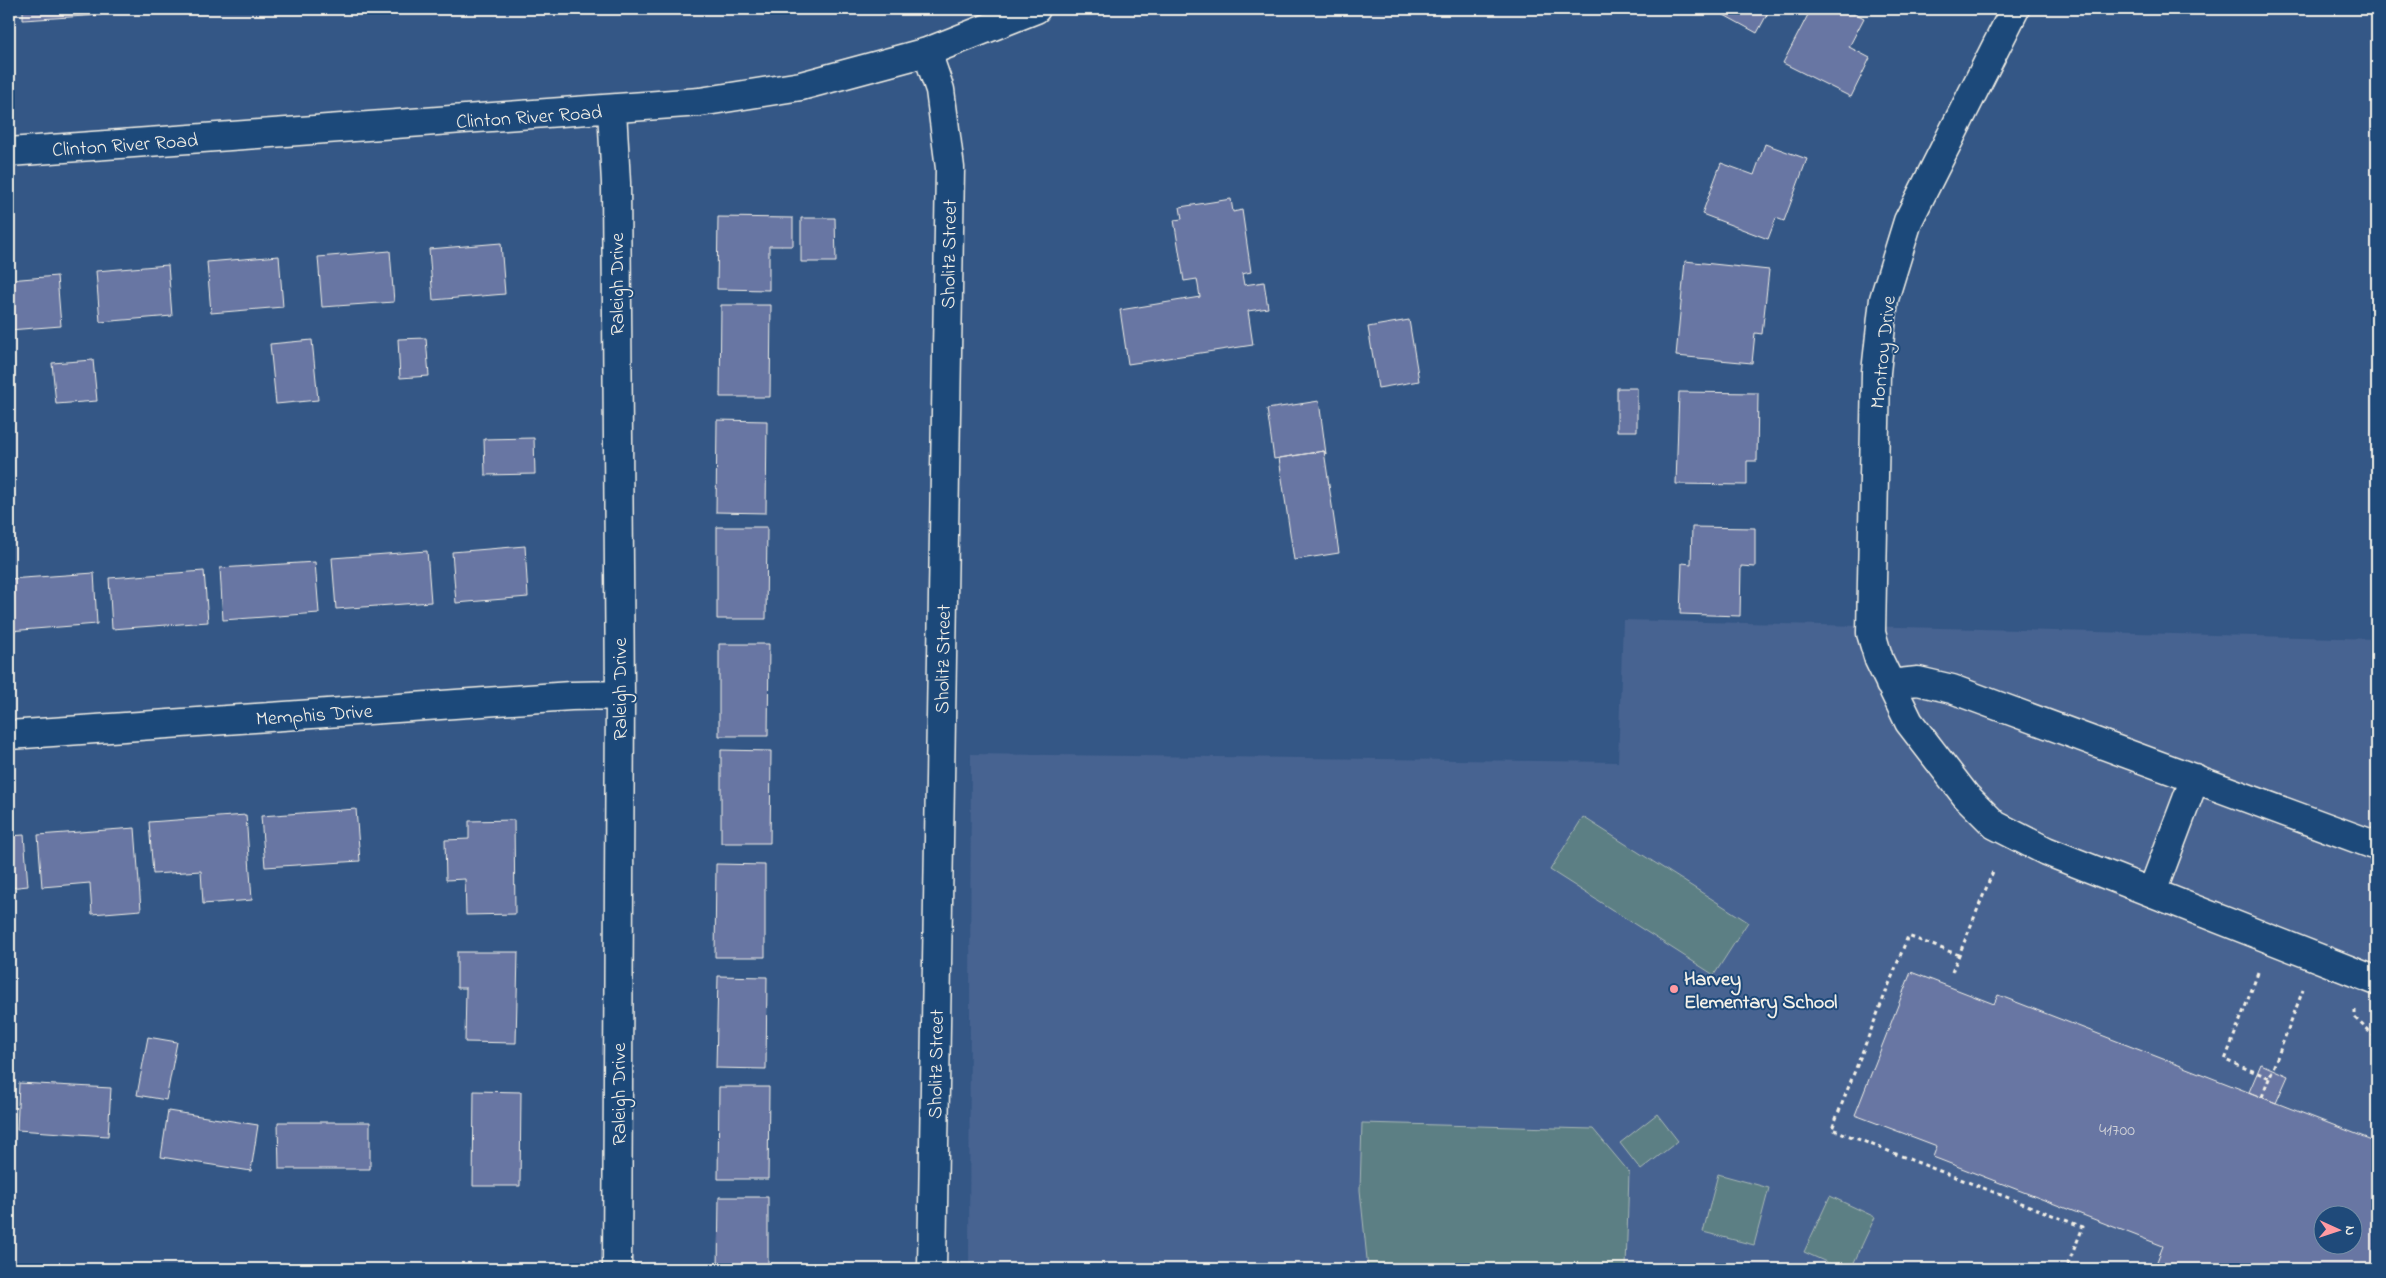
<svg xmlns="http://www.w3.org/2000/svg" width="2386" height="1278" font-family="'Indie Flower',sans-serif">
  <style>
    .built { fill: #476391; fill-rule: evenodd }
    .green { fill: #5c7f84; stroke: #a8b8b6 }
    .building { fill: #6776a3; stroke: #f4f1e8; fill-rule: evenodd }
    .lines { fill: none; stroke-linecap: round; stroke-linejoin: round }
    .minor-casing { stroke: #f4f1e8; stroke-width: 31 }
    .path { stroke: #f4f1e8; stroke-width: 3; stroke-dasharray: 4 4; stroke-linecap: butt }
    .minor { stroke: #1f4a7a; stroke-width: 28 }
    .poi-dot { fill: #ff9aa2; stroke: #1f4a7a; stroke-width: 2 }
    .labels { text-anchor: middle; stroke-width: 4; stroke-linejoin: round; paint-order: stroke }
    .number-label { font-size: 18px; fill: #d1d2d7 }
    .street-label { font-size: 20px; fill: #f4f1e8; stroke: #1f4a7a }
    .poi-label { font-size: 20px; font-weight: bold; fill: #f4f1e8; stroke: #1f4a7a; text-anchor: start }
  </style>
  <rect width="100%" height="100%" fill="#345786"/>
  <filter id="ink" filterUnits="userSpaceOnUse"><feTurbulence type="fractalNoise" baseFrequency=".02" numOctaves="2"/><feDisplacementMap in="SourceGraphic" scale="10" xChannelSelector="R" yChannelSelector="G"/><feConvolveMatrix kernelMatrix="1 2 1 2 8 2 1 2 1" color-interpolation-filters="sRGB"/></filter>
  <g filter="url(#ink)">
    <path class="built" d="M1623,620l754,19v630h-1408l2,-515 647,8zM2324,1216h30v30h-30z"/>
    <path class="green" d="M1583,817l165,105 -34,53 -164,-105z
      M1657,1114l21,27 -37,29 -21,-27z
      M1362,1123l231,6 36,43 -3,97h-258l-8,-79z
      M1718,1174l51,14 -15,57 -51,-13z
      M1830,1196l45,21 -24,52h-9l-38,-17z"/>
    <path class="building" d="M23,9h77l1,6 -78,5z
      M149,9h28l-27,1z
      M1713,9h57l-13,24z
      M1811,9h36l17,9 -15,29 21,11 -19,39 -68,-34z
      M1765,144l42,15 -23,62 -8,-3 -8,21 -66,-25 19,-51 33,12z
      M1231,199l2,13 9,-2 9,62 -9,2 2,11 20,-3 4,26 -20,3 5,34 -125,19 -8,-54 80,-13 -3,-18 -13,2 -10,-61 8,-1 -2,-12z
      M718,217l75,1v28h-24v44l-52,-1z
      M801,218h34l1,44h-35z
      M501,243l4,51 -72,6 -4,-51z
      M390,251l4,51 -72,5 -4,-50z
      M279,256l4,51 -72,6 -4,-51z
      M1685,261l84,9 -7,64 -7,-1 -3,30 -76,-7z
      M168,265l4,51 -72,6 -4,-51z
      M57,276l4,50 -52,4v-50z
      M721,305h50l-1,92h-50z
      M1409,320l10,61 -41,7 -10,-61z
      M426,338l3,38 -29,2 -2,-39z
      M312,340l6,60 -42,4 -6,-60z
      M93,360l4,41 -41,3 -4,-41z
      M1617,388h20v43h-20z
      M1679,392l79,1 -1,68h-10v24l-71,-1z
      M1319,401l7,53 -2,-3 -50,8 -7,-50z
      M717,420l50,1 -1,92 -50,-1z
      M534,438l1,36 -50,1 -1,-36z
      M1324,451l15,102 -45,7 -15,-102z
      M717,527h50l-1,92h-49z
      M1692,527l63,1v39l-14,-1 -1,50 -60,-2 2,-51 9,1z
      M525,546l3,51 -72,6 -4,-51z
      M427,551l4,51 -95,7 -4,-51z
      M315,562l4,51 -96,7 -3,-52z
      M204,571l4,51 -96,7 -3,-51z
      M94,573l3,51 -88,7v-52z
      M719,644h50l-1,92h-49z
      M721,750l50,1 -1,92h-49z
      M356,809l4,52 -95,6 -4,-51z
      M246,815l6,85 -49,4 -2,-33 -48,3 -4,-52z
      M514,820l1,94 -49,1 -1,-36 -19,1 -1,-40 24,-1v-18z
      M135,828l6,82 -49,4 -2,-31 -48,4 -4,-52z
      M24,835l4,51 -19,2v-52z
      M716,864l49,1v92h-50z
      M457,952h61l-2,91 -51,-1 1,-54h-9z
      M1911,972l83,32 4,-9 379,147v127h-223l9,-23 -230,-89 4,-11 -82,-31zM2324,1216h30v30h-30z
      M718,976l49,1 -1,92 -50,-1z
      M148,1037l29,5 -11,58 -29,-5z
      M2261,1064l27,12 -12,27 -27,-11z
      M19,1083l92,5 -3,48 -91,-6z
      M719,1087h50l-1,92h-50z
      M474,1091l47,1 -1,94h-47z
      M168,1111l90,14 -7,46 -90,-14z
      M278,1122h92v47h-91z
      M719,1197h49v72h-50z"/>
    <g class="lines">
      <defs>
        <path id="minor" d="M2015,9l-107,212 -24,78 -8,73 -5,261 8,27 30,62 57,74 29,29 51,26 331,130
          M927,52l13,38 10,78 -18,1101
          M612,110l4,73 4,512 -3,574
          M9,152l691,-50 101,-16 126,-34 109,-43
          M1890,684l28,-3 34,8 425,157
          M9,735l562,-39 49,-1
          M2152,892l43,-114"/>
      </defs>
      <use href="#minor" class="minor-casing"/>
      <path class="path" d="M1959,955l-51,-19 -76,193 251,98 -17,42
        M1952,972l42,-103
        M2258,973l-33,87 45,18
        M2355,1010v8l22,21
        M2262,1097l41,-107"/>
      <use href="#minor" class="minor"/>
    </g>
  </g>
  <circle class="poi-dot" cx="1674" cy="989" r="5"/>
  <g class="labels">
    <g class="number-label">
      <text x="2117" y="1135">41700</text>
    </g>
    <g class="street-label">
      <text transform="translate(529 116) rotate(-4)" y="7">Clinton River Road</text>
      <text transform="translate(125 144) rotate(-4)" y="7">Clinton River Road</text>
      <text transform="translate(948 254) rotate(-89)" y="7">Sholitz Street</text>
      <text transform="translate(616 284) rotate(-90)" y="7">Raleigh Drive</text>
      <text transform="translate(1882 352) rotate(-84)" y="7">Montroy Drive</text>
      <text transform="translate(942 659) rotate(-89)" y="7">Sholitz Street</text>
      <text transform="translate(619 689) rotate(-90)" y="7">Raleigh Drive</text>
      <text transform="translate(314 714) rotate(-4)" y="7">Memphis Drive</text>
      <text transform="translate(935 1064) rotate(-89)" y="7">Sholitz Street</text>
      <text transform="translate(618 1094) rotate(-90)" y="7">Raleigh Drive</text>
    </g>
    <g class="poi-label">
      <text x="1684" y="985">Harvey<tspan x="1684" dy="23">Elementary School</tspan></text>
    </g>
  </g>
  <rect width="2386" height="1278" fill="none" stroke="#1f4a7a" stroke-width="30"/>
  <rect x="15" y="15" width="2356" height="1248" fill="none" stroke="#f4f1e8" stroke-width="2" filter="url(#ink)"/>
  <g transform="translate(2338 1230) rotate(93)"><circle r="24" fill="#1f4a7a" stroke="#748da6"/>
  <path d="M0-4L9 19L0 12L-9 19Z" fill="#ff9aa2"/>
  <text y="-8" font-size="14" font-weight="bold" text-anchor="middle" fill="#f4f1e8">N</text>
  </g>
</svg>
